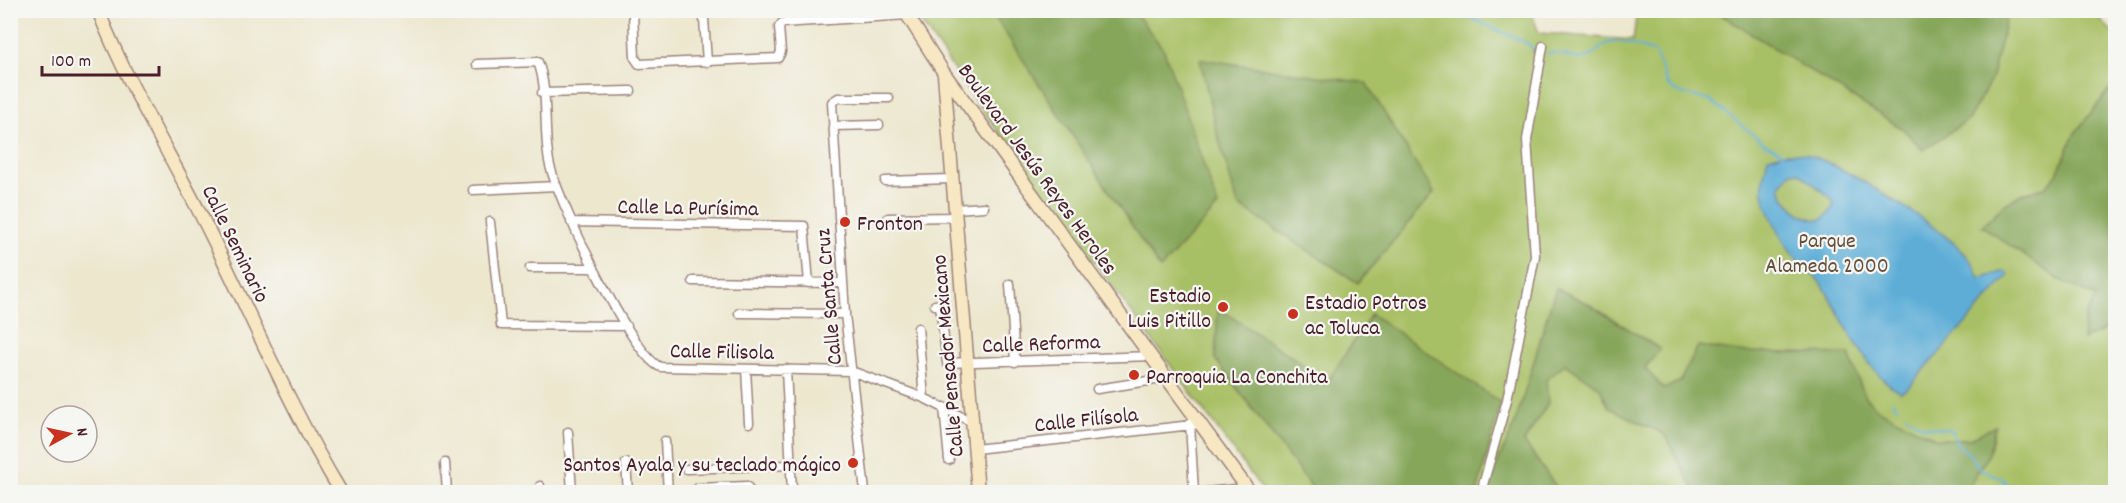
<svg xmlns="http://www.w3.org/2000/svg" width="2126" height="503" font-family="Dekko,sans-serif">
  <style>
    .green { fill: #a8c065; stroke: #797048; stroke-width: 1.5 }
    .forest { fill: #86a65a; stroke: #686242; stroke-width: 1.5 }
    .water { fill: #5dadd7; stroke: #546681; stroke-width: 1.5; fill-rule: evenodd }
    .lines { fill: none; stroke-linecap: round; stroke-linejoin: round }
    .stream { stroke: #5dadd7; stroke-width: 2 }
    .street-casing { stroke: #9c837c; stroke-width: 11 }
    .secondary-casing { stroke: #9c837c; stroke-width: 15 }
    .street { stroke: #fff; stroke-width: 8 }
    .secondary { stroke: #f7e8c3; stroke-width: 12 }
    .poi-dot { fill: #c8321e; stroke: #f6f6f2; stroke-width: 2 }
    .labels { text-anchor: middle; stroke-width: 4.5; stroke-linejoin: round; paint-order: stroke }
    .street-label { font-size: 22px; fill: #4a1f2b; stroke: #f6f6f2 }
    .poi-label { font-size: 22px; fill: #4a1f2b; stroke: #f6f6f2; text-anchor: start }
    .park-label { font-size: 22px; fill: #664f3c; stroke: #f6f6f2 }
  </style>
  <rect width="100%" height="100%" fill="#f6f6f2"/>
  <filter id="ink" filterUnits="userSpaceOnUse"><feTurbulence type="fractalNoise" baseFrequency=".0167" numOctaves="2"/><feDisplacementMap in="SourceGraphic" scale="12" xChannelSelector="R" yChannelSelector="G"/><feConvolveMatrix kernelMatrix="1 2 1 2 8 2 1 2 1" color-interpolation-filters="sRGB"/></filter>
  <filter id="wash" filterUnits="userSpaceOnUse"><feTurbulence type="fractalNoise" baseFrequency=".008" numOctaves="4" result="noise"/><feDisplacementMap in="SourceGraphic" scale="24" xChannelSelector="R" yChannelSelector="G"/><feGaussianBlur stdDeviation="1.35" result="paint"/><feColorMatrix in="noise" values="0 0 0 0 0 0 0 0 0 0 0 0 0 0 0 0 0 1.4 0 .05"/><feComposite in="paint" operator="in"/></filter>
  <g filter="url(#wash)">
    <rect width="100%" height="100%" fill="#ede7ce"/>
    <path class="green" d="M1530,10l9,23 94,7 4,-29h454l25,24 -1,457h-851l-287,-389 -64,-92z"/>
    <path class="forest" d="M991,11h143l30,39 54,156 -58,63z
      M1715,11h293l-17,69 -23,40 -45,30 -20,-21z
      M1200,59l166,24 68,110 -76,90 -120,-78 -22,-75z
      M2115,83v242l-32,15 2,-23 11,-20 -38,-18 -76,-53 23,-22 16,-10 23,-6 13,-14 18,-41z
      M1556,288l31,15 73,46 -15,19 19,21 16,-8 18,-35 41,6 110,2 16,43 15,14 57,28h32l26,-13 -6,28 -16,25 -5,13h-273l-31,-58 -55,-26 -9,-20 -35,-24 -19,16 2,23 -24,39 36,50h-74c6,-24 20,-44 28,-67 16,-46 27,-92 42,-137z
      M1218,308l110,73 43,-67 130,89 -24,89h-162l-100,-133z"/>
    <path class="water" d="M1783,153c7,0 16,-1 23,1 35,10 135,73 160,101 7,7 10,15 14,24l25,-8 4,4 -102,114 -6,3c-32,-15 -59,-74 -76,-103 -6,-11 -14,-15 -23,-23 -13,-12 -36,-55 -39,-73 -2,-11 3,-26 5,-36zM1791,172h7l33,26 3,7c-3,4 -7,13 -12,14 -18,4 -39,-18 -42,-33z"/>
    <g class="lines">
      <path class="stream" d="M1453,10l74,33 10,10
        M1548,53c12,-2 20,5 32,6 14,0 17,-12 28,-16 13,-4 35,5 47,9l12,32 7,7 37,10 53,42 19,10
        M1892,401l5,6
        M1906,415l16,11 30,4c5,18 8,15 19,26 5,5 6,11 12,14 15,9 19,3 28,22"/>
    </g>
  </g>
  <g filter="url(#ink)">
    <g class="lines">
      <defs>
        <path id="street" d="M633,13l2,45 4,6 139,-6 3,-6 -2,-25 3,-4 125,-8
          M704,19l3,43
          M477,64l61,-2c11,28 5,69 11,99 5,32 85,200 112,206l190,4 73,27 48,24
          M542,93l89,-2
          M833,126l46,-1
          M885,181l66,-2
          M473,190l83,-4
          M955,209l29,-2
          M888,218l67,-1
          M490,222l11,103 126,1
          M571,222l233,4 5,57
          M530,268h64
          M693,281l150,2
          M1010,284l5,78
          M935,305h5l7,58 205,-7
          M739,313l106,1
          M918,328l6,70
          M746,369l3,54
          M786,369l6,123
          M1097,389l71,-11
          M944,407l5,53
          M1190,424l4,68
          M568,432l4,60
          M665,441l3,51
          M975,449l226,-25
          M445,463l2,29
          M626,463l2,29
          M687,469l103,-4
          M540,486l1,6
          M698,488l49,-2 3,6
          M865,492l-20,-178 -13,-212 6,-4h51
          M1206,492l41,-4
          M1481,492l26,-92 28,-144 -8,-116 16,-94"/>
        <path id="secondary" d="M98,10c30,76 74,147 110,219 44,88 82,179 133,263
          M904,10l40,63 306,419
          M944,75l34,417"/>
      </defs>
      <use href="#street" class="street-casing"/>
      <use href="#secondary" class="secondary-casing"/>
      <use href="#street" class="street"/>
      <use href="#secondary" class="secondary"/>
    </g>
  </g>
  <g class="poi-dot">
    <circle cx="845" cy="222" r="6"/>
    <circle cx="1223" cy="307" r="6"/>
    <circle cx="1293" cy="314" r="6"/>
    <circle cx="1134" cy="375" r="6"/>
    <circle cx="853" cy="463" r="6"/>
  </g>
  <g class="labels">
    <g class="street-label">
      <text transform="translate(1039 168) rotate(54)" y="8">Boulevard Jesús Reyes Heroles</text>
      <text transform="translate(688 206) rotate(1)" y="8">Calle La Purísima</text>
      <text transform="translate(237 243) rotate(64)" y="8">Calle Seminario</text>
      <text transform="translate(827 297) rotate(-95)" y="8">Calle Santa Cruz</text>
      <text transform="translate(1041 342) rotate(-2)" y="8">Calle Reforma</text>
      <text transform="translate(722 350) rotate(1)" y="8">Calle Filisola</text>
      <text transform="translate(946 356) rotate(-95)" y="8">Calle Pensador Mexicano</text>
      <text transform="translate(1086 418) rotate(-6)" y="8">Calle Filísola</text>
    </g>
    <g class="poi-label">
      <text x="857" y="230">Fronton</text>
      <text x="1211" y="302" text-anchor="end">Estadio<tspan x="1211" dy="25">Luis Pitillo</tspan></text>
      <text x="1305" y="309">Estadio Potros<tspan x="1305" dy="25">ac Toluca</tspan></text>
      <text x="1146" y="383">Parroquia La Conchita</text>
      <text x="841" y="471" text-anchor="end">Santos Ayala y su teclado mágico</text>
    </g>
    <g class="park-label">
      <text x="1827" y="247">Parque<tspan x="1827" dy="25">Alameda 2000</tspan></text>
    </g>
  </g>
  <rect width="2126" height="503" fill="none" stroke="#f6f6f2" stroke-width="36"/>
  <g transform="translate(69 434) rotate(82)"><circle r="28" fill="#f6f6f2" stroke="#b1a0a2" stroke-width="1.5"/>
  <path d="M0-4.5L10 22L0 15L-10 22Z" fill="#c8321e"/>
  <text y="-9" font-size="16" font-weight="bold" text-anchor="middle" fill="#4a1f2b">N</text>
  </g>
  <path d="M42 66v9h117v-9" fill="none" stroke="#4a1f2b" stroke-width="3"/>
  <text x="51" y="66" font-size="18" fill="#4a1f2b" stroke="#f6f6f2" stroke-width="4.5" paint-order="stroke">100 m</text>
</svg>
